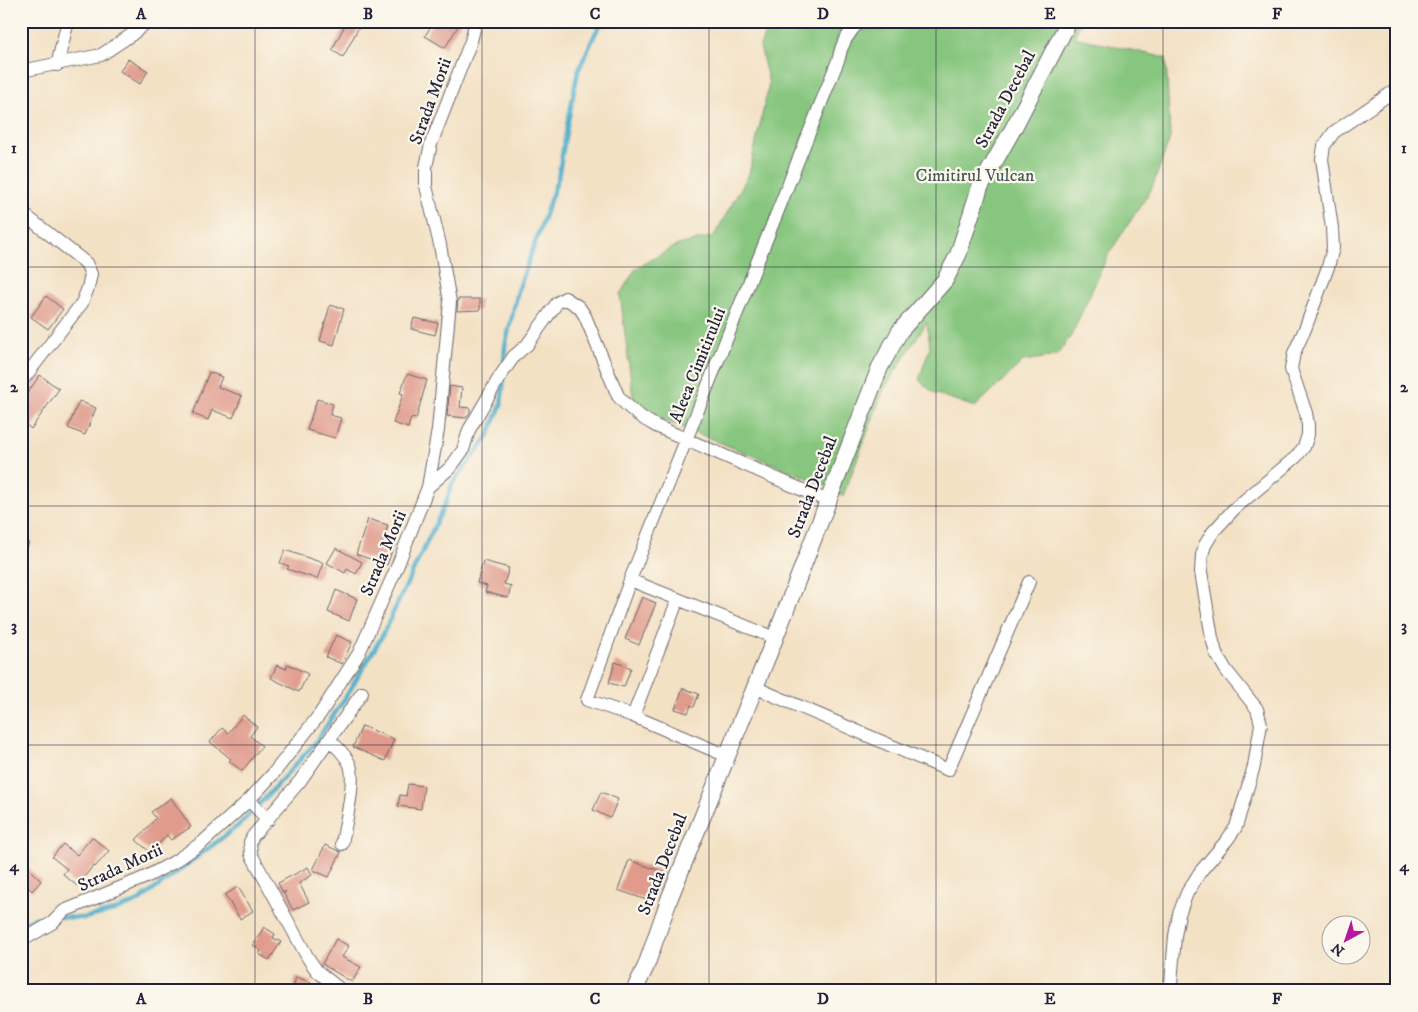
<svg xmlns="http://www.w3.org/2000/svg" width="1418" height="1012" font-family="'IM FELL DW Pica',serif">
  <style>
    .green { fill: #86c67e; stroke: #54745c }
    .lines { fill: none; stroke-linecap: round; stroke-linejoin: round }
    .stream { stroke: #4daecc; stroke-width: 4.5 }
    .building { fill: #e09b8c }
    .minor-casing { stroke: #6b656b; stroke-width: 14 }
    .tertiary-casing { stroke: #6b656b; stroke-width: 18 }
    .minor { stroke: #fff; stroke-width: 12 }
    .tertiary { stroke: #fff; stroke-width: 16 }
    .grid { fill: none; stroke: #22223b; stroke-width: 1; stroke-opacity: 0.55 }
    .labels { text-anchor: middle; stroke-width: 4.5; stroke-linejoin: round; paint-order: stroke }
    .street-label { font-size: 18px; fill: #22223b; stroke: #fbf7ec }
    .park-label { font-size: 18px; fill: #455b52; stroke: #fbf7ec }
    .neatline { fill: none; stroke: #22223b; stroke-width: 2 }
    .grid-label { font-size: 16px; text-anchor: middle; font-weight: bold; fill: #22223b }
  </style>
  <rect width="100%" height="100%" fill="#fbf7ec"/>
  <filter id="ink" filterUnits="userSpaceOnUse"><feTurbulence type="fractalNoise" baseFrequency=".02" numOctaves="2"/><feDisplacementMap in="SourceGraphic" scale="10" xChannelSelector="R" yChannelSelector="G"/><feConvolveMatrix kernelMatrix="1 2 1 2 8 2 1 2 1" color-interpolation-filters="sRGB"/></filter>
  <filter id="wash" filterUnits="userSpaceOnUse"><feTurbulence type="fractalNoise" baseFrequency=".0096" numOctaves="4" result="noise"/><feDisplacementMap in="SourceGraphic" scale="20" xChannelSelector="R" yChannelSelector="G"/><feGaussianBlur stdDeviation="1.12" result="paint"/><feColorMatrix in="noise" values="0 0 0 0 0 0 0 0 0 0 0 0 0 0 0 0 0 1.4 0 .05"/><feComposite in="paint" operator="in"/></filter>
  <g filter="url(#wash)">
    <rect width="100%" height="100%" fill="#f3e1c4"/>
    <path class="green" d="M770,21h311l-7,16 92,21 4,80 -18,50 -44,67 -37,81 -15,20 -33,5 -48,46 -41,-14 -15,-13 11,-33 -3,-25 -43,67 -41,107 -20,-12 -184,-74 -6,-13 -13,-103 16,-26 42,-23 36,-9 35,-62 20,-90 -9,-38z"/>
    <g class="lines">
      <path class="stream" d="M504,364l1,-18 13,-55 40,-113 9,-52 11,-55 18,-39 7,-11
        M61,917l23,1 30,-7 25,-10 100,-76 28,-29 47,-52 30,-44 37,-62 65,-136 6,-18 36,-47 13,-32 3,-26
        M21,925l13,-7 19,-1"/>
    </g>
    <g id="blocks">
      <path class="building" d="M347,21h15l-19,36 -11,-7z
        M434,21h27l-16,27 -20,-12z
        M128,59l20,12 -8,13 -20,-13z
        M46,296l17,13 -15,20 -17,-12z
        M458,299h22v11l-23,1z
        M330,305l14,4 -10,36 -14,-4z
        M414,318l24,5 -3,12 -24,-6z
        M209,372l13,5 -4,10 24,9 -9,22 -21,-8 -4,10 -15,-6z
        M407,374l20,6 -11,39 -5,-1 -3,10 -15,-5 10,-29 -3,-1z
        M40,375l19,14 -28,40 -10,-9v-18z
        M450,386l12,2 -2,19 10,1v4l-4,6 -19,-2z
        M317,399l16,5 -3,11 11,3 -6,20 -28,-8z
        M79,401l17,7 -11,27 -17,-7z
        M368,519l20,6 -5,16 11,3 -7,21 -31,-11z
        M336,548l26,14 -6,12 -9,-5 -2,4 -18,-10z
        M285,550l38,13 -6,16 -30,-10 2,-3 -9,-3z
        M483,561l26,7 -5,16 7,2 -3,12 -23,-6 2,-6 -10,-3z
        M336,590l21,9 -8,22 -21,-9z
        M642,597l14,6 -17,42 -14,-6z
        M336,635l16,7 -10,22 -16,-7z
        M615,662l16,6 -7,19 -15,-4z
        M288,664l20,10 -9,18 -28,-14 6,-13 9,4z
        M683,688l16,6 -5,13 -3,-2 -3,8 -13,-4z
        M243,715l14,12 -7,9 12,10 -20,25 -13,-10 2,-2 -21,-17 12,-14 6,5z
        M362,726l32,13 -9,22 -32,-14z
        M408,784l16,2 -3,23 -23,-3 2,-11 6,1z
        M601,792l17,7 -8,19 -17,-8z
        M171,798l20,29 -20,13 -4,-5 -16,18 -15,-13 20,-22 -5,-6z
        M92,837l17,14 -14,16 -2,-1 -16,20 -14,-12 4,-5 -15,-12 11,-13 14,11z
        M325,845l16,7 -12,25 -16,-7z
        M629,860l34,12 -11,30 -34,-12z
        M21,861l20,20 -9,10 -5,-5 -6,7z
        M308,867l4,8 -13,8 10,19 -16,8 -9,-16 2,-3 -3,2 -5,-10z
        M238,887l15,24 -13,8 -15,-24z
        M264,927l11,7 -2,4 8,4 -12,18 -10,-6 2,-3 -8,-6z
        M336,939l13,7 -7,11 19,10 -9,15 -30,-18z
        M296,977l15,5 -3,9h-16z"/>
    </g>
  </g>
  <g filter="url(#ink)">
    <use href="#blocks" fill-opacity="0" stroke="#6b656b" stroke-width="1"/>
    <g class="lines">
      <defs>
        <path id="minor" d="M57,65l11,-44
          M21,71l80,-16 30,-20 17,-14
          M21,212l65,51 5,11 -3,14 -6,15 -61,79
          M428,487l23,-20 12,-17 6,-20 30,-52 15,-22 13,-11 30,-42 8,-5 14,9 6,9 33,80c11,13 23,22 38,30l172,75
          M21,544l1,-1
          M630,580l-43,120 46,16
          M678,599l-45,117 94,40
          M775,638l-145,-58 209,-522c2,-15 10,-26 21,-37
          M754,687l194,83 81,-188
          M330,740c7,7 16,15 20,25 6,17 -5,60 -8,79
          M249,800l19,20
          M21,941l31,-18 12,-12 82,-34 28,-15 29,-20 46,-42 24,-26 47,-60 39,-61 38,-86 31,-80 10,-57 12,-128 -10,-57 -14,-59v-19l5,-23 40,-103 5,-20
          M342,991l-25,-20 -9,-13 -57,-104 -1,-12 3,-6 47,-55 62,-88
          M1173,991l-2,-6 1,-14 3,-35 4,-22 8,-21 13,-21 27,-32 9,-13 18,-61 7,-42 -4,-15 -31,-39 -10,-17 -4,-15 -11,-66 1,-17 3,-10 8,-13 21,-23 62,-52 8,-10 4,-12v-10l-2,-12 -15,-44 3,-16 11,-24 23,-62 5,-19 -1,-20 -10,-69 2,-13 10,-14 63,-43"/>
        <path id="tertiary" d="M634,991l12,-25 24,-69 105,-259 105,-271 20,-36 45,-51 13,-25 22,-68 33,-58 56,-108"/>
      </defs>
      <use href="#minor" class="minor-casing"/>
      <use href="#tertiary" class="tertiary-casing"/>
      <use href="#minor" class="minor"/>
      <use href="#tertiary" class="tertiary"/>
    </g>
  </g>
  <path class="grid" d="M255,21v970M482,21v970M709,21v970M936,21v970M1163,21v970M21,267h1376M21,506h1376M21,745h1376"/>
  <g class="labels">
    <g class="street-label">
      <text transform="translate(1005 99) rotate(-62)" y="6">Strada Decebal</text>
      <text transform="translate(430 101) rotate(-70)" y="6">Strada Morii</text>
      <text transform="translate(697 365) rotate(-68)" y="6">Aleea Cimitirului</text>
      <text transform="translate(812 487) rotate(-69)" y="6">Strada Decebal</text>
      <text transform="translate(383 553) rotate(-67)" y="6">Strada Morii</text>
      <text transform="translate(662 864) rotate(-69)" y="6">Strada Decebal</text>
      <text transform="translate(120 867) rotate(-25)" y="6">Strada Morii</text>
    </g>
    <g class="park-label">
      <text x="975" y="181">Cimitirul Vulcan</text>
    </g>
  </g>
  <rect width="1418" height="1012" fill="none" stroke="#fbf7ec" stroke-width="55"/>
  <g transform="translate(1346 940) rotate(220)"><circle r="24" fill="#fbf7ec" stroke="#a4a2a5"/>
  <path d="M0-4L9 19L0 12L-9 19Z" fill="#b5179e"/>
  <text y="-8" font-size="14" font-weight="bold" text-anchor="middle" fill="#22223b">N</text>
  </g>
  <rect x="28" y="28" width="1362" height="956" class="neatline"/>
  <g class="grid-label">
    <text x="141" y="19">A</text>
    <text x="368" y="19">B</text>
    <text x="595" y="19">C</text>
    <text x="823" y="19">D</text>
    <text x="1050" y="19">E</text>
    <text x="1277" y="19">F</text>
    <text x="14" y="153">1</text>
    <text x="1404" y="153">1</text>
    <text x="14" y="392">2</text>
    <text x="1404" y="392">2</text>
    <text x="14" y="631">3</text>
    <text x="1404" y="631">3</text>
    <text x="14" y="871">4</text>
    <text x="1404" y="871">4</text>
    <text x="141" y="1004">A</text>
    <text x="368" y="1004">B</text>
    <text x="595" y="1004">C</text>
    <text x="823" y="1004">D</text>
    <text x="1050" y="1004">E</text>
    <text x="1277" y="1004">F</text>
  </g>
</svg>
